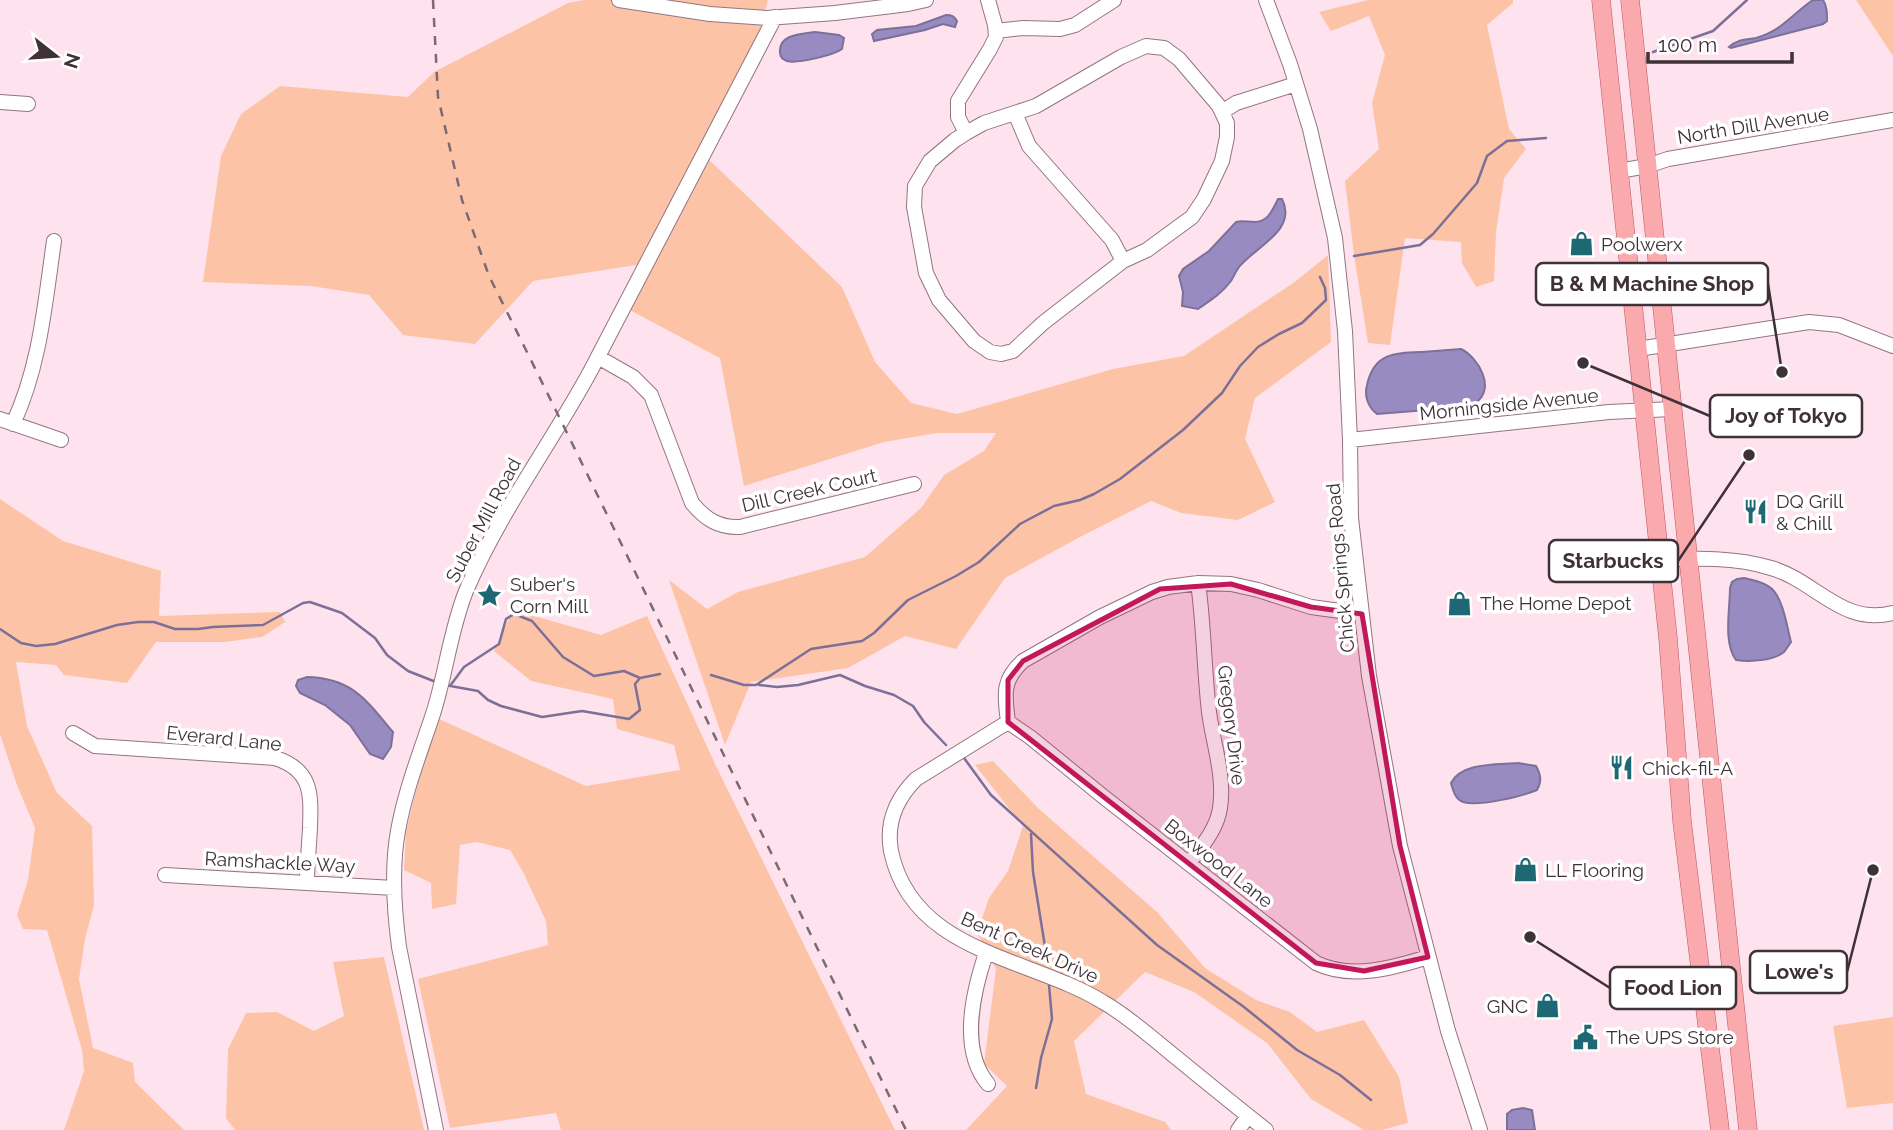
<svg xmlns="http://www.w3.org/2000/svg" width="1893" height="1130" font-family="Raleway,sans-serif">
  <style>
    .green { fill: #fdc3a7 }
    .water { fill: #978bc1; stroke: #7c7098; stroke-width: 2 }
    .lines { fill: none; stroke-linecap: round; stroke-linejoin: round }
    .stream { stroke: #7c7098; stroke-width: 2.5 }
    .minor-casing { stroke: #927581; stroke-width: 16 }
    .major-casing { stroke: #b65960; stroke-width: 19 }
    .minor { stroke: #fff; stroke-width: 14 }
    .major { stroke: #faa9ad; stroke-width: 18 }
    .rail { stroke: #7c6a72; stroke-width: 2.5; stroke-dasharray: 9 9; stroke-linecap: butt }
    .marked { fill: #c2185b; fill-opacity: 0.2; stroke: #c2185b; stroke-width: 5; stroke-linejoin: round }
    .labels { text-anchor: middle; stroke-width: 7; stroke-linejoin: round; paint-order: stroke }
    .street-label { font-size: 19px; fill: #3e3137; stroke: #fff }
    .poi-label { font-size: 19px; fill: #3e3137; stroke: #fff; text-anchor: start }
    .leader { fill: none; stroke: #3e3137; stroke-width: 2.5 }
    .callout-dot { fill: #3e3137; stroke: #fff; stroke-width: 2.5 }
    .callout { fill: #fff; stroke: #3e3137; stroke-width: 2.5 }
    .callout-label { font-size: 21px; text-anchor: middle; font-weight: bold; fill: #3e3137 }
  </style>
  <rect width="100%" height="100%" fill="#fee3ee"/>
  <path class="green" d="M584,0h184l-13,47 -54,105 141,135 33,75 36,41 46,11 156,-45 71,-13 112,-75 32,-26 3,87 -76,56 -10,41 30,63 -37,18 -57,-7 -30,-12 -73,37 -73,40 -49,71 -51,-13 -57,32 -97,14 -26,63 -56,-165 38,29 31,-17 127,-35 56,-49 23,-33 40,-24 12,-18h-59l-53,9 -140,44 -24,-128 -96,-51 19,-43 -110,17 -58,63 -72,-9 -34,-40 -58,-9 -108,-4 18,-126 20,-42 39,-28 128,11 26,-25 134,-69z
    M1368,0h145v3l-26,22 22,104 17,20 -22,29 -8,54 -2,49 -18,6 -14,-24 -1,-21 -56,-4 -15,107 -22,-2 -14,-88 -9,-74 34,-32 -7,-46 13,-48 -16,-39 -38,15 -12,-19z
    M1856,0h37v56z
    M0,499l63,42 98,30 -2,45 121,-4 5,10 -23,15 -37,5h-69l-29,41 -63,-8 -8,-10 -40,-3 11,64 30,67 35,33 2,79 -9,34 -6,40 14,69 40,15 2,19 49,48h-120l20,-59 -2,-21 -35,-120 -24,-1 -6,-14 11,-35 7,-52 -18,-43 -17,-51z
    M513,610l88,25 46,-19 69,150 179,364h-334l-5,-17 -106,15 -32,-149 130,-34 -2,-24 -23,-49 -13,-22 -33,-8 -17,3 -4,59 -24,5 -1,-26 -27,-13 2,-38 9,-38 22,-76 149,68 94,-16 -6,-25 -57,-16 -4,-30 -82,-18 -37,-30z
    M993,761l46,48 118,103 48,56 51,32 34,12 27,20 47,-12 35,57 9,46 -26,7h-18l-53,-31 -44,-56 -73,-51 -49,-20 -71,69 12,53 79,28 6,8h-205l41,-44 -23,-22 12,-95 -19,-36 12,-35 19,-27 15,-45 -48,-61z
    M384,957l40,173h-189l-9,-12 2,-69 18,-36 31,-1 37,19 30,-15 -11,-54z
    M1893,1017v86l-46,5 -14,-82z"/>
  <path class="water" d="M1813,0h10c4,6 4,13 4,21l-4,3 -92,24 -2,-1c8,-8 17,-7 27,-9 27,-8 35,-23 57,-38z
    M946,15c6,0 8,1 11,6l-2,6 -12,-3 -18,6 -51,11 -2,-7 5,-4 39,-4z
    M815,32l24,3 5,3 -2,11c-8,6 -45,15 -55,12 -5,-2 -6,-3 -7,-8 -2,-19 22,-19 35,-21z
    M1278,199h4c16,31 -27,48 -43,68 -3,4 -5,9 -8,14 -9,12 -20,19 -33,28l-16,-3 1,-14 -4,-16 4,-7 26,-18 27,-29c6,-2 11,0 18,0 14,0 18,-11 24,-23z
    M1461,349c17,8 36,40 14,54 -3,2 -7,3 -10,4l-88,7c-9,-7 -13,-18 -10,-29 7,-32 27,-32 55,-33 13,-1 26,-2 39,-3z
    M1744,578c9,2 20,4 27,10 12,10 16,39 20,54 -1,1 -5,8 -7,10 -11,9 -34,10 -48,8 -13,-18 -6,-50 -6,-72l2,-6 5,-3z
    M307,677c45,1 59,23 86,55l-2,15 -8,12 -13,-5 -20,-29 -25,-20 -25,-12 -4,-7 2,-6z
    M1518,763l18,3c5,9 6,15 1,24 -14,6 -59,17 -74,12 -8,-3 -10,-12 -12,-19 11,-21 46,-18 67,-20z
    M1523,1108l9,2 3,20h-28v-16l5,-4z"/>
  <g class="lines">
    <path class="stream" d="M1653,52l60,-21 34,-31
      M1354,256l66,-11 13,-11 44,-51 10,-27 20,-15 39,-3
      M0,629l21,14 15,3 19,-2 62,-19 21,-3h16l21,7h23l15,-2 50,-2 40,-22 7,-1 32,11 33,25 12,17 21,16 28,11
      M711,675l33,10h12l55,-36 51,-8 12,-8 34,-33 48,-24 23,-14 41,-38 34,-18 26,-6 14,-6 26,-15 63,-49 39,-37 18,-27 18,-19 21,-13 23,-11 24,-23 -1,-12 -5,-11
      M445,685l33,6 10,9 13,6 41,11 40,-6 47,8 11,-9 -5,-26 5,-6 20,-4
      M759,685l18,2 21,-2 42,-10 25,11 29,9 19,11 11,16 22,23
      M450,686l14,-19 35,-23 7,-25 8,-5 18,7 31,36 31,19 30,-5 16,7
      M964,758l27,37 166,150 87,62 53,43 43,25 31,25
      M1031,834l2,38 14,87
      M1036,1088l5,-30 11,-39 -3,-34"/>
    <defs>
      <path id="minor" d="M619,0l91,14 57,4 68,-5 73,-9 18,-4
        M1266,0l24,64 20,65 25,109 10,93 5,109 1,78 18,158 31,170 48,185 32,99
        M996,31l27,-3 37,1 15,-4 39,-25
        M1146,46l18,2 15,11 40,47 8,17v14l-5,24 -18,38 -12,18 -45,33 -24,11 -80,62 -30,28 -12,3 -11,-2 -16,-11 -35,-41 -13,-27 -12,-66 1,-21 15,-25 25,-21 11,-7 18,-10 52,-17 85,-49z
        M0,102l28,2
        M1222,112l14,-9 60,-19
        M1015,113l14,33 83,94 11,21
        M966,133l-8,-16v-16l32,-52 6,-12 -1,-12 -7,-25
        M1619,171l28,-5 21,-7 225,-39
        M1638,349l171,-27 30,3 54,21
        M598,357l35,20 18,18 41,108c13,16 27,25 48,24l174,-43
        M0,419l61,21
        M13,424c27,-58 32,-121 41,-183
        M1350,440l259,-28 63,-3
        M1660,560c37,-2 75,-3 111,8 45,13 71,58 122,45
        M1008,722l22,15 75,61 211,165c35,17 77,5 112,-6
        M73,733l22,13 180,12c38,12 36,37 35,70 -1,19 -3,37 -3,55
        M1189,863c13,-17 28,-34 31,-55 5,-32 -7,-65 -11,-96 -5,-43 -5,-87 -11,-129
        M165,875l229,13
        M986,953c-13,39 -27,96 2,131
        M436,1130l-37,-183c-5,-38 -8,-78 -1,-116 7,-40 22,-78 35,-117 13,-40 17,-83 33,-123 33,-78 85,-147 125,-221 62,-117 123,-235 184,-353
        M1238,1130l10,-14
        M1266,1130c-33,-26 -66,-53 -99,-80 -21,-17 -41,-35 -64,-48 -73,-45 -191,-49 -212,-151 -5,-28 5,-52 25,-72l92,-57c-3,-26 -7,-41 15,-61l77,-44 52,-25 16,-5 30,-4 33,1 27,6 53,17 51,7"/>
      <path id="major" d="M1601,0l67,638 14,183 38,309
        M1630,0l118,1130"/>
    </defs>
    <use href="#minor" class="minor-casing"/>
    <use href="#major" class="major-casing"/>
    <use href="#minor" class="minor"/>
    <use href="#major" class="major"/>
    <path class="rail" d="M433,0l5,97 24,103 27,76c142,283 277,569 417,854"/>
  </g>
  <path class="marked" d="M1231,584l80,23 51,7 38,232 28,111 -64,14 -48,-8 -308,-241v-42l15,-19 137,-72z"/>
  <defs>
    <symbol id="shop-bare" viewBox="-9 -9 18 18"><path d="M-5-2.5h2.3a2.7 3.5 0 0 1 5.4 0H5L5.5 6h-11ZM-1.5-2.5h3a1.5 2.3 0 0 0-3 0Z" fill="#1e6873" stroke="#fff" stroke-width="2.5" paint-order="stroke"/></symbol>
    <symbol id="restaurant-bare" viewBox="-9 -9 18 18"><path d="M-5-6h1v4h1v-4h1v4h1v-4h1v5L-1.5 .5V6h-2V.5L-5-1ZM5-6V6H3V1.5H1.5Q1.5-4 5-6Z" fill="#1e6873" stroke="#fff" stroke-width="2.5" paint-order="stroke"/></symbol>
    <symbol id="sight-bare" viewBox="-9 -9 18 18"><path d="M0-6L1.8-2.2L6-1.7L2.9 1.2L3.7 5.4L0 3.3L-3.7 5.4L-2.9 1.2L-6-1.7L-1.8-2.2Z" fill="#1e6873" stroke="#fff" stroke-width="2.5" paint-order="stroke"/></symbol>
    <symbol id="civic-bare" viewBox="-9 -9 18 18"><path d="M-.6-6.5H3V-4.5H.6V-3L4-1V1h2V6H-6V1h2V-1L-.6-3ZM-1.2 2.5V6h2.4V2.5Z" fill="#1e6873" stroke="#fff" stroke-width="2.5" paint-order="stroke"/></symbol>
  </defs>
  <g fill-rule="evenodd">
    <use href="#shop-bare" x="1564" y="226" width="35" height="35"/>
    <use href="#restaurant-bare" x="1738" y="494" width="35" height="35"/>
    <use href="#sight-bare" x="472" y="578" width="35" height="35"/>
    <use href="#shop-bare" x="1442" y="586" width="35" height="35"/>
    <use href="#restaurant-bare" x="1604" y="750" width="35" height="35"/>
    <use href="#shop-bare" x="1508" y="852" width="35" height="35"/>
    <use href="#shop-bare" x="1530" y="988" width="35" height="35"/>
    <use href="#civic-bare" x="1568" y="1020" width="35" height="35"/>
  </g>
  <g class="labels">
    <g class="street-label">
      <text transform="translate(1753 125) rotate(-9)" y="7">North Dill Avenue</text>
      <text transform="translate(1509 404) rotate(-6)" y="7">Morningside Avenue</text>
      <text transform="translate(809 490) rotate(-13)" y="7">Dill Creek Court</text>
      <text transform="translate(483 520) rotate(-62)" y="7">Suber Mill Road</text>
      <text transform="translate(1340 568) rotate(-95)" y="7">Chick Springs Road</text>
      <text transform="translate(1232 725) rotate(83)" y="7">Gregory Drive</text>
      <text transform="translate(224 738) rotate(6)" y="7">Everard Lane</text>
      <text transform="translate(280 862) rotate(3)" y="7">Ramshackle Way</text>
      <text transform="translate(1219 863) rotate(38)" y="7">Boxwood Lane</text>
      <text transform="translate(1030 947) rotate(24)" y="7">Bent Creek Drive</text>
    </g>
    <g class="poi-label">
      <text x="1601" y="251">Poolwerx</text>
      <text x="1776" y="508">DQ Grill<tspan x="1776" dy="22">&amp; Chill</tspan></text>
      <text x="510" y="591">Suber's<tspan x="510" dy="22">Corn Mill</tspan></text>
      <text x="1480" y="610">The Home Depot</text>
      <text x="1642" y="775">Chick-fil-A</text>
      <text x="1545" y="877">LL Flooring</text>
      <text x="1528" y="1013" text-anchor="end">GNC</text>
      <text x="1606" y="1044">The UPS Store</text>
    </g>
  </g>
  <path class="leader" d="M1782 372L1768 284M1583 363L1710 416M1749 455L1678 561M1873 870L1847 972M1530 937L1610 988"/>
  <g class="callout-dot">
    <circle cx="1782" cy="372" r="7"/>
    <circle cx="1583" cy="363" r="7"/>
    <circle cx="1749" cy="455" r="7"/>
    <circle cx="1873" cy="870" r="7"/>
    <circle cx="1530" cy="937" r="7"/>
  </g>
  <g class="callout">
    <rect x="1536" y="263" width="232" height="42" rx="7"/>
    <rect x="1710" y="395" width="152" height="42" rx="7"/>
    <rect x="1549" y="540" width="129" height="42" rx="7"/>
    <rect x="1750" y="951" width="97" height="42" rx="7"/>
    <rect x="1610" y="967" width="126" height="42" rx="7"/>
  </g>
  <g class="callout-label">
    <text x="1652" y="291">B &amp; M Machine Shop</text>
    <text x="1786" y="423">Joy of Tokyo</text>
    <text x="1613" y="568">Starbucks</text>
    <text x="1799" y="979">Lowe's</text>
    <text x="1673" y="995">Food Lion</text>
  </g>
  <g transform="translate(56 56) rotate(107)" stroke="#ffffff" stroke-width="5" paint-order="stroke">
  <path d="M0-5L12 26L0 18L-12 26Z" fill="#3e3137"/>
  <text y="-10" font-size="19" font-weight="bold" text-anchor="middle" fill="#3e3137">N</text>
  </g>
  <path d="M1648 52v10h144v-10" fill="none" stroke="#3e3137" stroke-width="3.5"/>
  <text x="1658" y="52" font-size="21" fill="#3e3137" stroke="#ffffff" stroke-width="5" paint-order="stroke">100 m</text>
</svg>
